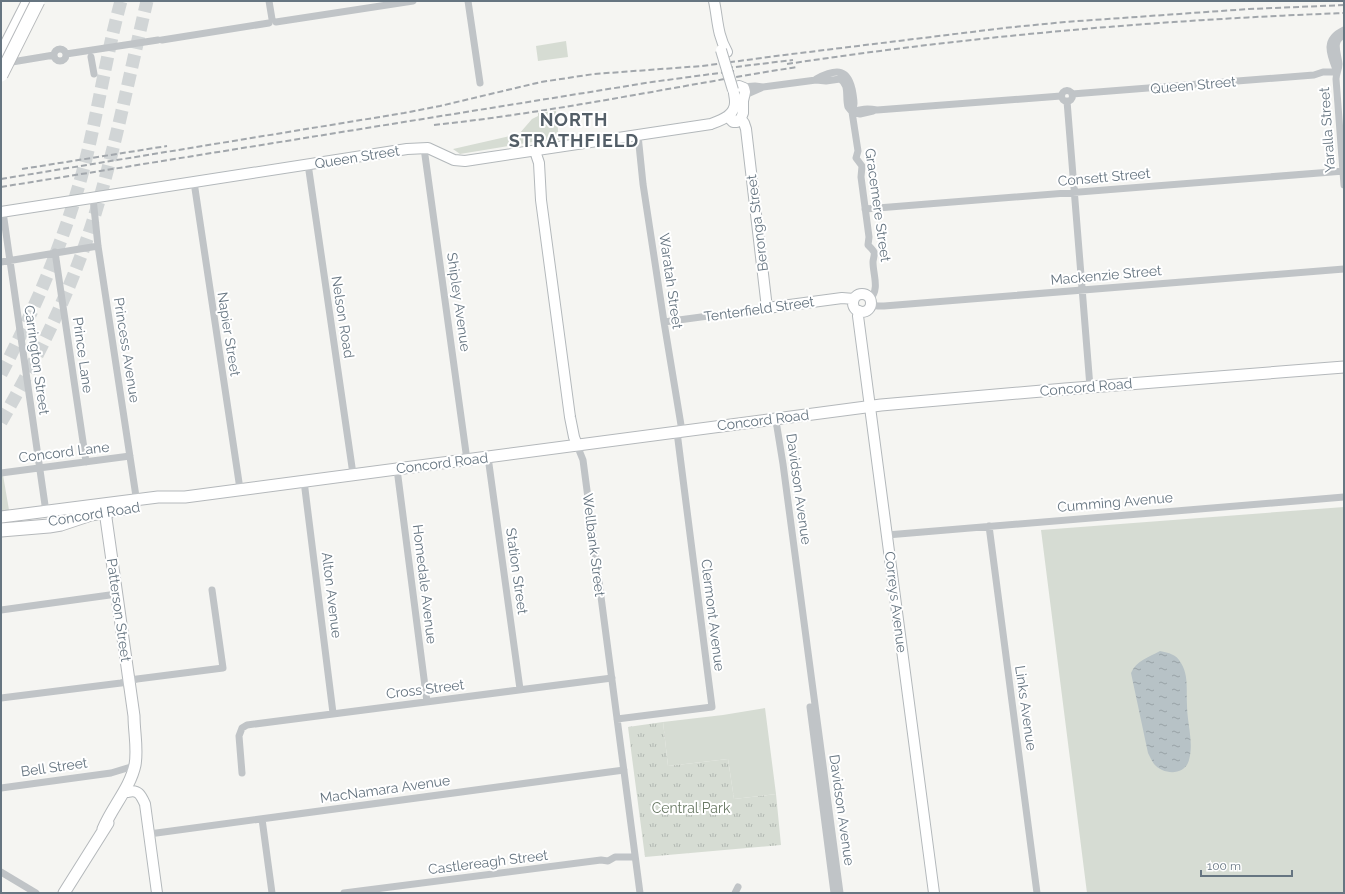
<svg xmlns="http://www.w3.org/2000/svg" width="1345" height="894" font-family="Raleway,sans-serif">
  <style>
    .green { fill: #d6dcd3 }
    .park { fill: url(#park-tufts) }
    .water { fill: url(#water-ripples) }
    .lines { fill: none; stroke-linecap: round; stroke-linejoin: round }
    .highway-tunnel { stroke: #d1d5d6; stroke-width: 13; stroke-dasharray: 13 6; stroke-linecap: butt }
    .secondary-casing { stroke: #b3b8bb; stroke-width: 12 }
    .primary-casing { stroke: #b4b8bb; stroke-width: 13 }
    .highway-casing { stroke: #b5b8bb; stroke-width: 15 }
    .street { stroke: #c0c4c7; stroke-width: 7 }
    .secondary { stroke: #fff; stroke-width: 10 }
    .primary { stroke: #fff; stroke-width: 11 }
    .highway { stroke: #fff; stroke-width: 13 }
    .rail { stroke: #a2a7ac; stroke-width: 2; stroke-dasharray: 6 3; stroke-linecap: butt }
    .secondary-bridge-casing { stroke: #b3b8bb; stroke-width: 12; stroke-linecap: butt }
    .highway-bridge-casing { stroke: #b5b8bb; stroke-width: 15; stroke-linecap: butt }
    .secondary-bridge { stroke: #fff; stroke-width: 10 }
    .highway-bridge { stroke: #fff; stroke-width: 13 }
    .labels { text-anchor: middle; stroke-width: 4; stroke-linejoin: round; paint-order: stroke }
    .street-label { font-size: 14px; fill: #667581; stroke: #fff }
    .park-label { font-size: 14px; fill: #697964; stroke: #fff }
    .district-label { font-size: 18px; font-weight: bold; letter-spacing: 1px; fill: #535e67; stroke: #fff }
  </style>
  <defs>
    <pattern id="park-tufts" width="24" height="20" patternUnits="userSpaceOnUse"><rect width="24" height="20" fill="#d6dcd3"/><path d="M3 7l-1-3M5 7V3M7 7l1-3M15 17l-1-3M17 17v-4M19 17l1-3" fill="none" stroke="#b1b7b1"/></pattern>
    <pattern id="water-ripples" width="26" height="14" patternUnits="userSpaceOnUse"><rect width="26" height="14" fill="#b7c2c6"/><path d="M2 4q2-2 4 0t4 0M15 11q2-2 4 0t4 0" fill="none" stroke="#99a2a6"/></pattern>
  </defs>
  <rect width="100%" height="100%" fill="#f5f5f2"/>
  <path class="green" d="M566,41l2,16 -30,4 -2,-15z
    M556,111l3,29 -27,2 -72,12 -7,-5 66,-15 13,-15 6,-3v-3z
    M1,475h2l6,35 -8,1z
    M1344,507v386h-257l-46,-363z
    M765,708l11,86 -42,5 -6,-40 -60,7 -5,-44 60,-7z"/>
  <path class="park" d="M663,722l5,44 60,-7 6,40 42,-5 5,51 -136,12 -17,-130z"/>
  <path class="water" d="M1160,651c9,2 16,3 21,12 8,13 5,27 6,42 0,18 7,37 2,55 -4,16 -26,15 -35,4 -2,-3 -4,-7 -6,-11l-17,-80c5,-12 18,-16 29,-22z"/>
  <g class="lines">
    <path class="highway-tunnel" d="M1,374c33,-63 61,-128 80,-196 16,-58 24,-119 40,-177
      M1,422c36,-63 69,-129 91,-198 23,-73 37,-148 55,-223"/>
    <defs>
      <path id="secondary" d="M714,1c4,19 3,33 13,51
        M741,119l3,4 2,6 21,179 75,-10 12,1
        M535,151l4,12 2,37 29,217 4,20 3,8
        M1,212l406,-63 21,-1 26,12 11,1 246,-37c11,-4 25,-9 24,-23 0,-5 -2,-8 -1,-13l5,-2 5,2 1,4 -2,9v12l-2,5 -4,4h-4l-3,-3 1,-5
        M853 303a9 9 0 1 1 18 0a9 9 0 1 1-18 0Z
        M859,311l-1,5 76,577
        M128,792c10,-3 13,3 17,12l12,89"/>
      <path id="primary" d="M1,517l157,-20h27l696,-92 184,-16 279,-22
        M80,517l54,-10
        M103,829c9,-22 27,-41 32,-64 3,-16 -1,-33 -1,-49l-30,-212
        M64,893l44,-70"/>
      <path id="highway" d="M1,56l28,-55
        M1,530l48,-4 12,-2 27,-9"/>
    </defs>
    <use href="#secondary" class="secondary-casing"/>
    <use href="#primary" class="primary-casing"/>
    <use href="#highway" class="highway-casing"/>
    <path class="street" d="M269,1l3,18
      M468,1l12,82
      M276,22l137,-21
      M1344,35c-13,6 -6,18 -5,29 0,5 -3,10 -3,15l8,106
      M162,40l107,-17
      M54 55a6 6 0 1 1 12 0a6 6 0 1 1-12 0Z
      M66,54l92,-14
      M91,57l3,17
      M12,62l42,-7
      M1337,72c-7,-18 -14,-32 7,-42
      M816,79c21,-11 33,-11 37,15 1,7 2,11 -1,18
      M742,87l13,-1 8,1
      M1061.5 96a5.5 5.5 0 1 1 11 0a5.5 5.5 0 1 1-11 0Z
      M1072,94l242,-19 9,-3h14
      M745,95l18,-8 53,-7 10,1 14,-2c10,6 5,18 8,28 1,2 3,3 4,5l8,2 13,-3
      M1067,101l23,286
      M852,112c9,-3 15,-4 25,-2l184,-14
      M852,112l6,39 -2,7 6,8 -1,11 8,60 -1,8c2,2 5,5 6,7 1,3 -1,7 -1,10 0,13 7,27 -3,37
      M638,135l5,49 21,138 18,109
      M424,148l43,312
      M308,164l45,310
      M194,182l46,307
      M93,198l5,48 39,257
      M865,209l479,-38
      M3,212l43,300
      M55,252l31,210
      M1,262l97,-16
      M871,305l7,1h6l460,-37
      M664,322l103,-14
      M775,419l2,8 6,37 57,429
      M577,445l6,15 57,433
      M488,457l32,232
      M397,469l30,233
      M1,473l129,-17
      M304,481l29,232
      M989,526l48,367
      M887,535l457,-38
      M1,610l116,-16
      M1,698l120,-15 16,-4 86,-11 -11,-78
      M810,707l24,186
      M617,719l95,-12 -35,-275
      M242,773l-3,-37 3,-8 5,-3 365,-47
      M1,788l110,-15 23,-7
      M262,819l10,74
      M149,834l475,-64
      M1,872l35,21
      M344,893l257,-33 7,1 7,-4h20
      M735,893l3,-6"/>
    <use href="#secondary" class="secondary"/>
    <use href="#primary" class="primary"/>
    <use href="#highway" class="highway"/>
    <path class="rail" d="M787,64c185,-28 371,-44 557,-51
      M727,68l66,-8
      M434,125c122,-13 242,-39 363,-58
      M22,169l145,-23
      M1,179l403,-66 36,-7 101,-24 53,-8 108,-8 74,-10 228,-28 61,-6 184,-13 95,-4
      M1,187l651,-105 82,-11"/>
    <defs>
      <path id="secondary-bridge" d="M721,50l12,40"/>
      <path id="highway-bridge" d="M1,75l37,-74"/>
    </defs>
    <use href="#secondary-bridge" class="secondary-bridge-casing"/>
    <use href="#highway-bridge" class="highway-bridge-casing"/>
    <use href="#secondary-bridge" class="secondary-bridge"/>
    <use href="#highway-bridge" class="highway-bridge"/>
  </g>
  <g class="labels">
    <g class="street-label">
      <text transform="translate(1193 85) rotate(-5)" y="5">Queen Street</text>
      <text transform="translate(1327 130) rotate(-94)" y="5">Yaralla Street</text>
      <text transform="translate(357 157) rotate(-9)" y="5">Queen Street</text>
      <text transform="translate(1104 177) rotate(-5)" y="5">Consett Street</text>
      <text transform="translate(878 205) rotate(82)" y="5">Gracemere Street</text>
      <text transform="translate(757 223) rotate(-97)" y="5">Beronga Street</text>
      <text transform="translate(1106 275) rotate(-5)" y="5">Mackenzie Street</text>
      <text transform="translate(671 281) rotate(82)" y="5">Waratah Street</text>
      <text transform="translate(459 302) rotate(82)" y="5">Shipley Avenue</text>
      <text transform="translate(759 309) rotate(-8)" y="5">Tenterfield Street</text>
      <text transform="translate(343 317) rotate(81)" y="5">Nelson Road</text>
      <text transform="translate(229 334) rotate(81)" y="5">Napier Street</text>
      <text transform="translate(127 350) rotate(81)" y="5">Princess Avenue</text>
      <text transform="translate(83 355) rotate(82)" y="5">Prince Lane</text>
      <text transform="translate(37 360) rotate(82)" y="5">Carrington Street</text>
      <text transform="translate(1086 387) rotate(-5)" y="5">Concord Road</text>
      <text transform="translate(763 420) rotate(-7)" y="5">Concord Road</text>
      <text transform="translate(64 452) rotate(-7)" y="5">Concord Lane</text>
      <text transform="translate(442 463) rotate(-7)" y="5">Concord Road</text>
      <text transform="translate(799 489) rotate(82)" y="5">Davidson Avenue</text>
      <text transform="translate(1115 502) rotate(-5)" y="5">Cumming Avenue</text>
      <text transform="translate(94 514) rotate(-9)" y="5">Concord Road</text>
      <text transform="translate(594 545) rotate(83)" y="5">Wellbank Street</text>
      <text transform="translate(517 571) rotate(82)" y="5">Station Street</text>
      <text transform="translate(425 584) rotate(83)" y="5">Homedale Avenue</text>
      <text transform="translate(332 595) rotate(83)" y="5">Alton Avenue</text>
      <text transform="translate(896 602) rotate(83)" y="5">Correys Avenue</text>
      <text transform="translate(119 610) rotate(82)" y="5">Patterson Street</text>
      <text transform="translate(713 615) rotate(83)" y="5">Clermont Avenue</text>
      <text transform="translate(425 689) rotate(-7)" y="5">Cross Street</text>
      <text transform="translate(1026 708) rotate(82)" y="5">Links Avenue</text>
      <text transform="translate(54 767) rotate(-8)" y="5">Bell Street</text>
      <text transform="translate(385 789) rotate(-8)" y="5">MacNamara Avenue</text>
      <text transform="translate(842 810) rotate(82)" y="5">Davidson Avenue</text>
      <text transform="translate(488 862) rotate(-7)" y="5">Castlereagh Street</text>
    </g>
    <g class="park-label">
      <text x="691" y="813">Central Park</text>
    </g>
    <g class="district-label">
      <text x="574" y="126">NORTH<tspan x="574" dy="21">STRATHFIELD</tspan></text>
    </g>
  </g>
  <rect width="1345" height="894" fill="none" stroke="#667581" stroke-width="4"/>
  <path d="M1201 870v6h91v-6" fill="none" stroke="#667581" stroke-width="2"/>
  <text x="1207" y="870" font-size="12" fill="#667581" stroke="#ffffff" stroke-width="3" paint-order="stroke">100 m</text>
</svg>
